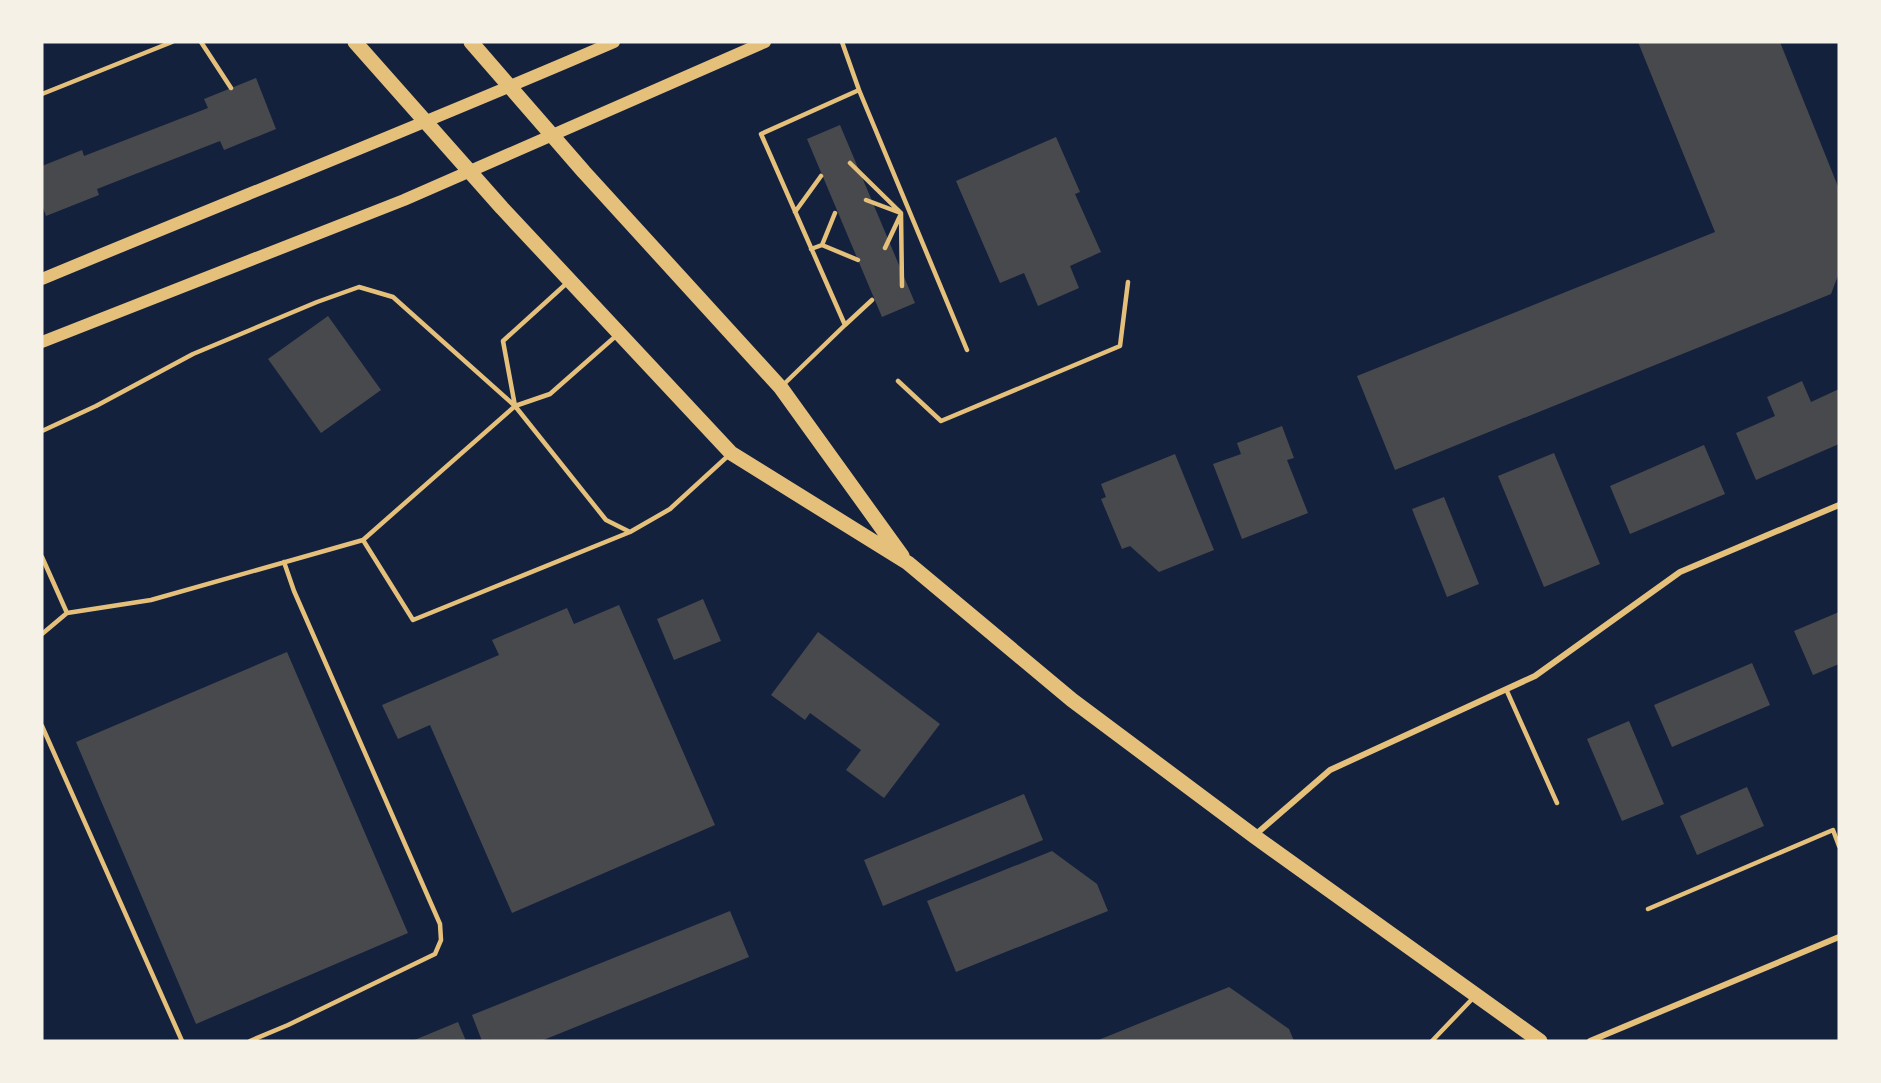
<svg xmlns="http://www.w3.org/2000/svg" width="1881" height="1083" font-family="Montserrat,sans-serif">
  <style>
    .building { fill: #48494c }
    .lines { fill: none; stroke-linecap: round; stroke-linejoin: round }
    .service { stroke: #e5c07b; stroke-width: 4.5 }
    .minor { stroke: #e5c07b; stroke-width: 6 }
    .secondary { stroke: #e5c07b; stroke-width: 12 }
    .primary { stroke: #e5c07b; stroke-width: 15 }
  </style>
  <rect width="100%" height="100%" fill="#14213d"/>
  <path class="building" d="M1638,42h142l59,147v84l-8,21 -436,176 -38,-94 358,-144z
    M256,78l20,51 -52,21 -4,-9 -123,48 2,6 -53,21 -4,-11v-39l40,-16 2,6 124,-48 -4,-9z
    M840,125l75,178 -33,14 -75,-178z
    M1056,137l24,55 -5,2 26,58 -31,14 9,22 -41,18 -14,-33 -24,10 -44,-102z
    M328,316l53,74 -60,43 -53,-74z
    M1802,381l9,21 28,-13v55l-83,36 -20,-47 39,-17 -8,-19z
    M1282,426l12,32 -7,2 21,53 -66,26 -29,-75 28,-10 -4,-11z
    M1704,445l21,49 -95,40 -20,-48z
    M1554,453l46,111 -56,23 -46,-111z
    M1175,454l39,96 -55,22 -29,-26 -8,3 -21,-50 5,-2 -5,-13z
    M1444,497l35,87 -32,13 -35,-88z
    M703,599l18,42 -47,19 -17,-41z
    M619,605l96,220 -203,88 -82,-188 -32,14 -16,-34 117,-50 -7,-15 75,-32 7,16z
    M1839,612v52l-26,11 -19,-44z
    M818,632l122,92 -56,74 -38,-28 15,-20 -51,-37 -5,7 -34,-25z
    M287,652l121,281 -212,91 -120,-282z
    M1752,663l18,42 -98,42 -18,-42z
    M1629,721l35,83 -42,17 -35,-82z
    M1747,787l17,39 -67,29 -17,-39z
    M1024,794l19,46 -160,66 -19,-46z
    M1052,851l45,33 11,27 -152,61 -29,-71z
    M730,911l19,46 -208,84h-59l-10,-26z
    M1229,987l60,42 5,12h-198z
    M458,1022l8,19h-54z"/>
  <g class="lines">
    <path class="service" d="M201,42l30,46
      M859,90l108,260
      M42,94l130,-52
      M850,163l51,50 1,73
      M866,200l32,12
      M795,212l26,-36
      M822,245l13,-32
      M885,248l15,-32
      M811,249l11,-4 36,15
      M845,325l27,-25
      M898,381l43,40 179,-75 8,-64
      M782,386l63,-61 -84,-191 98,-44 -17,-48
      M515,406l-12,-65 64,-58
      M42,431l54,-25 97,-52 124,-52 42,-15 34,10 122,109 91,114 24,12 40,-23 59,-54
      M363,540l50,80 217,-88
      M42,557l25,56 84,-13 212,-60 152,-134 35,-12 67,-59
      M42,634l25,-21
      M1506,689l51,114
      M42,726l140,315
      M1648,909l185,-79 6,16
      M250,1041l38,-16 147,-71 6,-14 -1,-16 -146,-333 -10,-29
      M1432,1041l42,-44"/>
    <path class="minor" d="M1255,835l75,-65 205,-94 145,-104 159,-67
      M1590,1041l249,-104"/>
    <path class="secondary" d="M42,279c190,-79 382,-155 572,-237
      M42,342l362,-142 361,-158"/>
    <path class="primary" d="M355,42l147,166 229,245 177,110 164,137 182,136 286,205
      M471,42l113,130 197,216 121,168"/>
  </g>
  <rect width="1881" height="1083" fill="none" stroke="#f6f1e7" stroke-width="87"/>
</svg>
